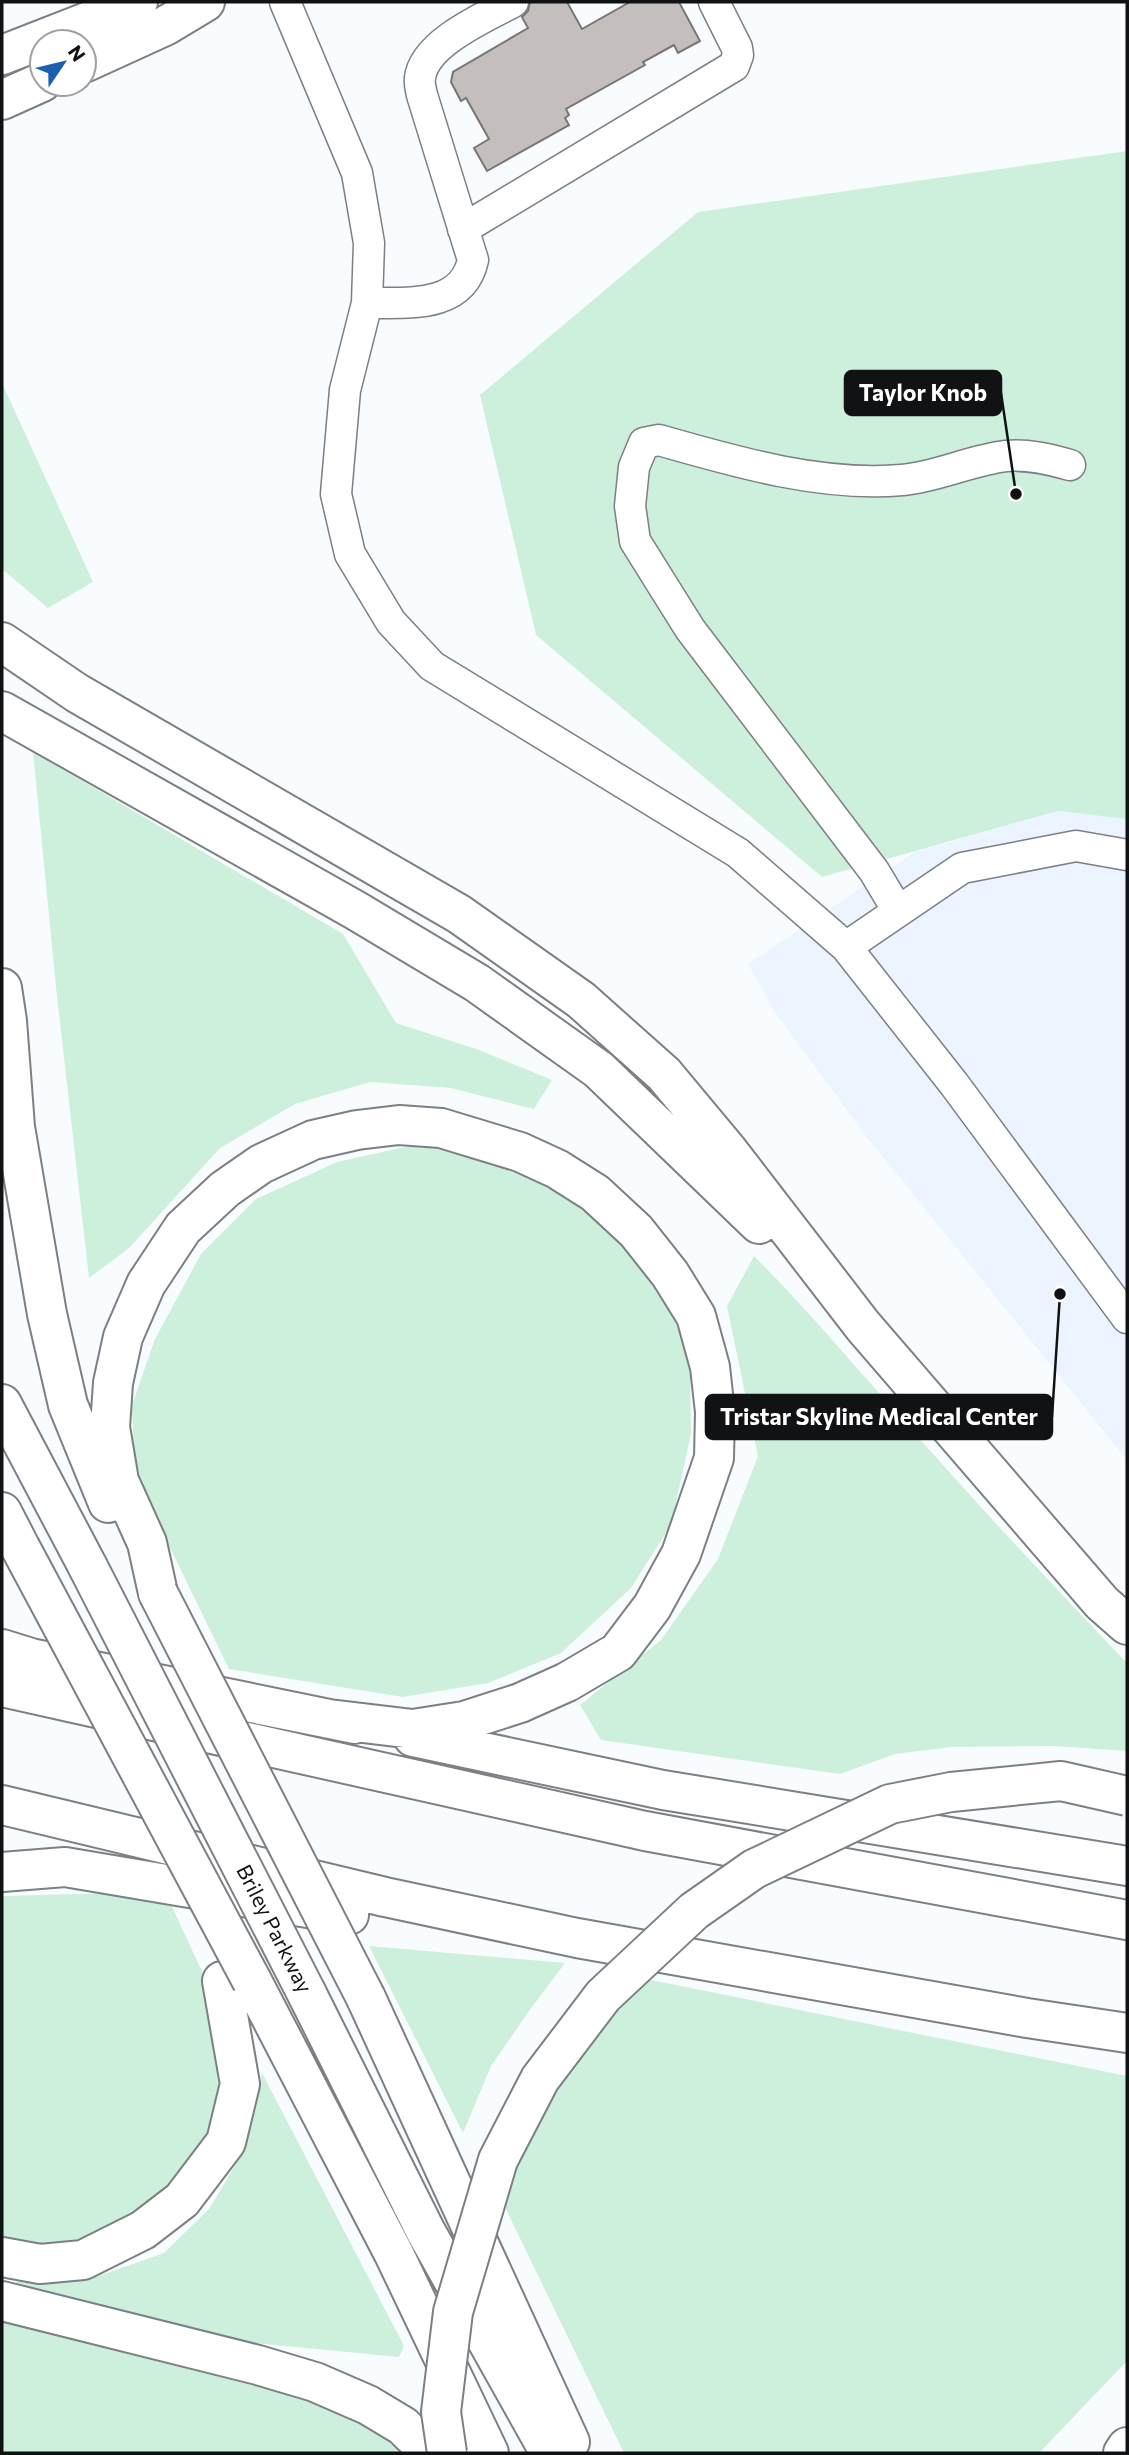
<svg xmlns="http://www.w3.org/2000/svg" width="1129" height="2455" font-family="Commissioner,sans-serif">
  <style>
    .built { fill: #ebf4ff }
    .green { fill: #ccf0db }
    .building { fill: #c4bfbc; stroke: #7a7572; stroke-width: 2 }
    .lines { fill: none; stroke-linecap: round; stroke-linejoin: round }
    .minor-casing { stroke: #7c7f83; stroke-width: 33 }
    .major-casing { stroke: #7c7f83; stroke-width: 42 }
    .highway-casing { stroke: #7c7f83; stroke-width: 42 }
    .minor { stroke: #fff; stroke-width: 30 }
    .major { stroke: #fff; stroke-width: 38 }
    .highway { stroke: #fff; stroke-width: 38 }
    .highway-bridge-casing { stroke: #7c7f83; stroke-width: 42; stroke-linecap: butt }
    .highway-bridge { stroke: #fff; stroke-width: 38 }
    .labels { text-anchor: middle; stroke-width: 7; stroke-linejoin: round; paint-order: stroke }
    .street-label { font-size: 21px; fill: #111214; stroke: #fff }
    .leader { fill: none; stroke: #111214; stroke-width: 2.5 }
    .callout-dot { fill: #111214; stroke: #fff; stroke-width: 2.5 }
    .callout { fill: #111214; stroke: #111214; stroke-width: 2.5 }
    .callout-label { font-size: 23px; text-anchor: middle; font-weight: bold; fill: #fff }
  </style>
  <rect width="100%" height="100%" fill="#f9fcfe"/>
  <path class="built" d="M1059,811l68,8v641l-264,-328 -88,-120 -27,-48 167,-112z"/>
  <path class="green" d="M1127,151v668l-69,-8 -236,66 -286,-242 -56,-240 218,-183z
    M2,383l91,199 -45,26 -46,-39z
    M33,752l310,182 53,89 83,27 73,30 -18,29 -83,-21 -81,-6 -75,22 -75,44 -91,100 -40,30 -33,-291z
    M414,1145l66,4 90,41 54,49 42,54 24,66 1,75 -20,91 -40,63 -70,65 -73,30 -85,14 -174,-28 -69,-142 -26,-67 -2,-55 23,-66 46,-85 55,-55 81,-37z
    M754,1256c58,58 109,120 164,181 68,77 138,152 209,226v88l-73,-5 -102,1 -57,7 -55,20 -239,-34 -21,-35 81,-65 57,-81 40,-103 -31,-150z
    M115,1893l54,7 35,76 22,80 -4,45 -15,42 -63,73 -73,30 -69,-3v-347z
    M369,1946l196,17 -36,48 -38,55 -28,67z
    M636,1977l491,99v285l-88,92h-415l-123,-254 35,-92z
    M262,2073l142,273 -5,11 -145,-14 -242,-55 6,-8 75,-2 71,-25 45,-44 36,-60z
    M2,2319l293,67 59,31 49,33 1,3h-402z"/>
  <path class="building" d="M530,2h37l15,27 48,-27h49l21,39 -22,12 -4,-8 -31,17 2,3 -79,44 3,6 -4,3 4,7 -82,46 -13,-23 15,-9 -23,-41 -5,3 -10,-19 2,-10 75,-44 -6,-11 6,-6z"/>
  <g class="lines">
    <defs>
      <path id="minor" d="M285,2l72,171 12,70 -2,60 -22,87 -9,104 14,60 41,68 41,44 306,187 108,94 108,137 173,234
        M463,229l271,-163 4,-11 -1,-7 -23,-46
        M367,303c39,-1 95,7 106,-43l-51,-165c-1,-5 -3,-11 -2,-17 4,-35 65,-61 93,-76
        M898,911l-24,-40 -184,-242 -55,-88 -5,-35 4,-39 10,-24 15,-3c77,22 162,47 243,40 35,-3 69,-20 104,-24 22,-2 43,3 64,9
        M846,947l116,-79 114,-22 51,9"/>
      <path id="major" d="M2,55l136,-53
        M84,63l81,-37 40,-24
        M2,100l40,-18"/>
      <path id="highway" d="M2,642l75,51 382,221 122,86 83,74 65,78 134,174 239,277 25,22
        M2,711l353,199 122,73 122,87 160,154
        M2,988l5,33 8,106 32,187 21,91 40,98
        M2,1404l86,163
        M2,1512l18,35
        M158,1593l-11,-50 -28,-62 -9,-54 3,-44 10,-46 23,-53 37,-56 42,-39 36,-25 52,-24 44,-10 42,-5 42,3 79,24 37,17 38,24 41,38 34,43 26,42 14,51 5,45 -1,46 -33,96 -29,53 -34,45 -51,30 -47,21 -56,18 -51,8 -84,-10
        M2,1649l29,9 323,66
        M2,1687l643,144 482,89
        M413,1737l250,53 464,76
        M2,1805l383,92 192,41 450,80 100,15
        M2,1872l63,-5 284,48
        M252,1981l142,273 95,199
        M307,1994l118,236 125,223
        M366,1998l204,444
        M2,2257l38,7 43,-4 60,-30 39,-30 44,-58 14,-58 -18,-103
        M2,2301l256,64 57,17 53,23 35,21 27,27
        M1123,2453l4,-6"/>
    </defs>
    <use href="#minor" class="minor-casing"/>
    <use href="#major" class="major-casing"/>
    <use href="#highway" class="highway-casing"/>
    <use href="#minor" class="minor"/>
    <use href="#major" class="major"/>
    <use href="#highway" class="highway"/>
    <defs>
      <path id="highway-bridge" d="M20,1547l232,434
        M88,1567l219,427
        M158,1593l208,405
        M447,2453l-6,-41 12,-100 45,-152 42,-81 63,-83 91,-85 60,-42 136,-65 61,-12 110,-11 66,15"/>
    </defs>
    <use href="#highway-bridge" class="highway-bridge-casing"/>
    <use href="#highway-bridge" class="highway-bridge"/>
  </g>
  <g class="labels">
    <g class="street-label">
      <text transform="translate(274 1929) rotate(63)" y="7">Briley Parkway</text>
    </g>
  </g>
  <path class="leader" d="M1016 494L1001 393M1060 1294L1052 1417"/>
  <g class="callout-dot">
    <circle cx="1016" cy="494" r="7"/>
    <circle cx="1060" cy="1294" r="7"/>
  </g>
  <g class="callout">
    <rect x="845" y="371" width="156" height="44" rx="7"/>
    <rect x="706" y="1395" width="346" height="44" rx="7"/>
  </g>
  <g class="callout-label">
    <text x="923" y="401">Taylor Knob</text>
    <text x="879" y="1425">Tristar Skyline Medical Center</text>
  </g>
  <rect width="1129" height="2455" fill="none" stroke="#111214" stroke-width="7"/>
  <g transform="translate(63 63) rotate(55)"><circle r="33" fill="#ffffff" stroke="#a0a0a1" stroke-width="2"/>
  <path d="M0-5L12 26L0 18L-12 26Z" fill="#1c5fb0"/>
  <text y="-10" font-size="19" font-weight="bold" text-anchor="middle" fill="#111214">N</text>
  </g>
</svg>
